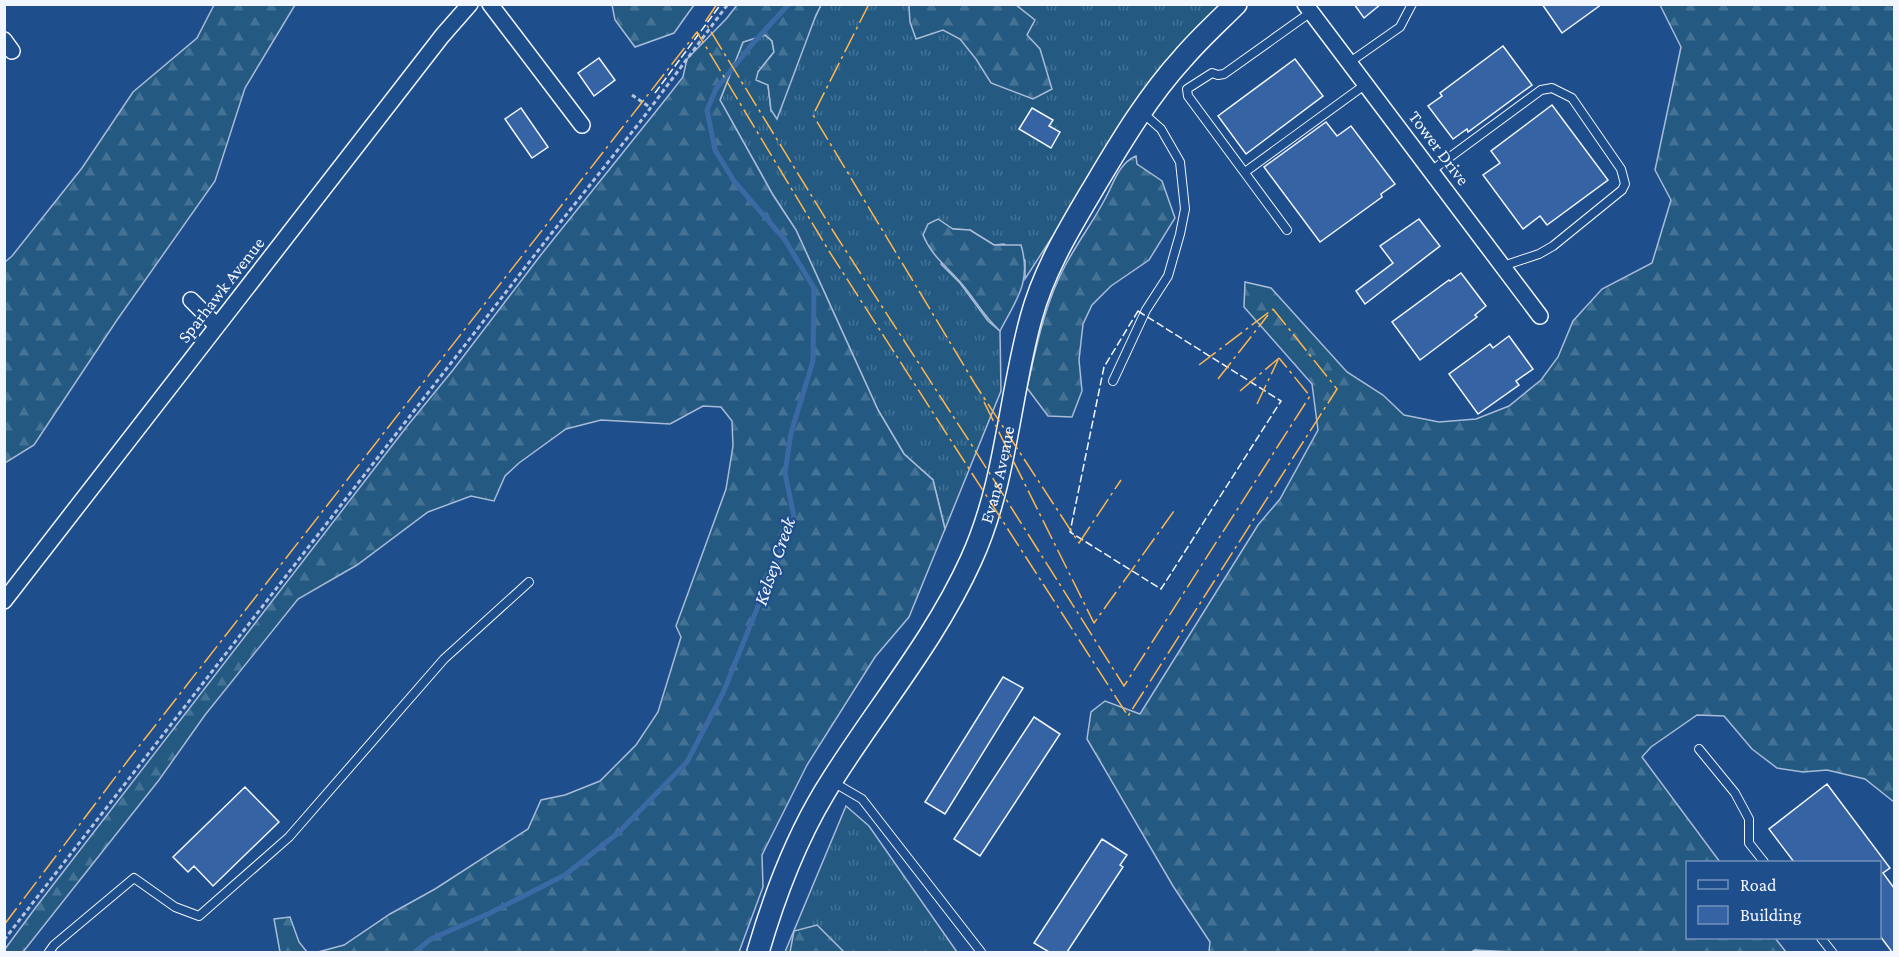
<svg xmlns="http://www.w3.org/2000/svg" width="1899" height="957" font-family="'Crimson Pro',serif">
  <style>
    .grass { fill: url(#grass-tufts); stroke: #a8bbd7; stroke-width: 1.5 }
    .forest { fill: url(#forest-firs); stroke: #a8bbd7; stroke-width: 1.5 }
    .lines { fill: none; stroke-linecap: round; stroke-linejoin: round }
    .stream { stroke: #3b69a3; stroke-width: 5 }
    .building { fill: #3563a3; stroke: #f2f6ff; stroke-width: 1.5 }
    .lane-casing { stroke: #f2f6ff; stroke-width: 10 }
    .street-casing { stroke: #f2f6ff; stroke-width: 18 }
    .secondary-casing { stroke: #f2f6ff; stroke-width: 24 }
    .path { stroke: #b3c4dc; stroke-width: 3; stroke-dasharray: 4.5 3; stroke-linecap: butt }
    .lane { stroke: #1f4e8c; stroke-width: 8 }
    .street { stroke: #1f4e8c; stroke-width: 15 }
    .secondary { stroke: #1f4e8c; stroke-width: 21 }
    .fence { stroke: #f2f6ff; stroke-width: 1.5; stroke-dasharray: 8 3; stroke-linecap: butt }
    .power { stroke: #ffb74d; stroke-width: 1.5; stroke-dasharray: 21 4.5 3 4.5; stroke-linecap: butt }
    .labels { text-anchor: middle; stroke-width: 4.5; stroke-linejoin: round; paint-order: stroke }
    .street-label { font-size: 18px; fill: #f2f6ff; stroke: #1f4e8c }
    .water-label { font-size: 20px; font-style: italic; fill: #f2f6ff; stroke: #1f4e8c }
  </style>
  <defs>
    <pattern id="grass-tufts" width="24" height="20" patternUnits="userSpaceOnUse" patternTransform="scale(1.5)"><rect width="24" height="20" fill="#245a82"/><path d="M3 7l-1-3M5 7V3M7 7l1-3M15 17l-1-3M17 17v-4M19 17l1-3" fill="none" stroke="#447295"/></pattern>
    <pattern id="forest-firs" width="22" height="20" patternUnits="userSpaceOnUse" patternTransform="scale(1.5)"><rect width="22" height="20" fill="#245a82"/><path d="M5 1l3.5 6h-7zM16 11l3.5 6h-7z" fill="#447295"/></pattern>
  </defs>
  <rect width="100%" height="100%" fill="#1f4e8c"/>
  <path class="grass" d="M821,5h401l-102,127 -95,147v-19l-21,-16 -10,1 -24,-15 -17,-1 -12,35 19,19 28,38 12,10 1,60 -56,138 -12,-49 -29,-26 -26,-44 -82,-180 -23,-35 -53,-95 23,-58 22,-7 7,6 2,11 -16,20 10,13 3,25z
    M846,806l23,20 88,126h-172z"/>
  <path class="forest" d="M214,5h81l-50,83 -30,93 -98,139 -83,125 -29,18v-201l7,-6 70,-88 51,-76 64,-54z
    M612,5v-1l82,1 -20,28 -39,14 -20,-27z
    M737,5h84l-5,10 -39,104 -6,-9 -3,-25 -12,-5 2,-8 16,-20 -2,-11 -7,-6 -22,7 -23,58 53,95 23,35 82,180 26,44 29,26 12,49 -36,88 -34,40 -68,108 -45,90 1,32 -24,65h-421l26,-7 46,-31 45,-25 93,-60 13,-29 24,-5 35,-14 36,-36 22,-33 23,-75 -5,-11 50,-137 7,-43 -1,-25 -11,-14 -18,-1 -33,18 -69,-4 -35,9 -47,34 -14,13 -11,25 -23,-5 -43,16 -71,53 -59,34 -93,116 -46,65 -136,172h-18v-3l31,-42 372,-482 45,-55 87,-114 121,-151 22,-28 4,-18 40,-41z
    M910,5h106l19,15 -8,15 13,14 12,40 -19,10 -42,-16 -15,-24 -16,-20 -17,-9 -27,9 -6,-17 -1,-15z
    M1660,5h234v797l-29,-23 -38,-9 -24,2 -26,-4 -25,-19 -28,-33 -27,-1 -46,32 -9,10 78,105h-32v76h87l11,14h-272l-39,-2 -4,2h-262l1,-10 -37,-56 -86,-147 4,-27 14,-11 35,13 118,-189 22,-26 38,-69 -6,-46 -68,-77 1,-25 26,6 76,84 36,23 21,20 35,7 37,-3 33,-13 32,-26 17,-23 15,-36 29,-32 50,-26 19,-63 -16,-30 26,-123z
    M1136,156l1,8 25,17 13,37 -26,42 -38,26 -19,19 -9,19 -4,36 3,31 -10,26 -24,-1 -21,-28c9,-40 18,-85 38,-122 12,-23 28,-44 40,-67 9,-16 13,-35 31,-43z
    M938,219l15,10 17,1 24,15h27c11,37 -5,55 -21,86 -16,-14 -25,-32 -39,-48 -14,-16 -30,-28 -38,-48l5,-11z
    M290,917l9,25 8,10h-27l-6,-33z
    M817,925l27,27h-54l4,-21z"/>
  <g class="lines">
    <path class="stream" d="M415,952l16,-13 59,-26 75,-38 53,-42 69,-71 36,-69 71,-176 -9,-44 6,-40 22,-72 1,-73 -29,-48 -51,-59 -19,-31 -8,-40 9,-21 38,-47 35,-38"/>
  </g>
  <path class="building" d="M1354,4h27l-17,14z
    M1542,4h60l-40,29z
    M1503,46l29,39 -64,47 -1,-3 -14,10 -25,-33 14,-10 -2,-3z
    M599,58l16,22 -21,16 -16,-23z
    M1295,59l28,37 -77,58 -28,-38z
    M1552,105l56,75 -61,45 -7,-9 -17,13 -40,-54 17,-12 -9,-12z
    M521,108l27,39 -16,11 -27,-39z
    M1032,108l21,12 -4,6 11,6 -9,16 -32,-19z
    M1326,122l11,14 14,-10 44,58 -14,10 1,3 -62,45 -56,-75z
    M1419,219l21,27 -75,58 -9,-13 37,-28 -13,-17z
    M1461,273l25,33 -11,9 2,2 -57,43 -28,-38 57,-42 1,1z
    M1509,336l24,33 -17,12 3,4 -41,29 -29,-40 41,-30 3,4z
    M1003,677l20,11 -78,126 -20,-12z
    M1034,717l26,17 -80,122 -26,-17z
    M1827,784l63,84 -7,5 11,15v64h-2l-12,-16v-74h-86l-25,-33z
    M245,787l34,35 -66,64 -19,-20 -6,6 -15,-15z
    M1102,839l25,16 -7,10 3,2 -56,85h-18l-15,-9z"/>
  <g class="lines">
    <defs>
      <path id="lane" d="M1350,62l50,-35 12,-23
        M1431,171l110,-81 11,-2 20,10 49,71 4,15 -3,6 -69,56 -14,8 -36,12
        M1245,172l121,-88
        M1287,230l-99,-134 -1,-7 25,-16 6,2 6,-1 87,-62
        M1113,381l33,-71 22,-34 12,-42 5,-25 -5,-47 -19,-33 -18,-16
        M1699,749l36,44 14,26v24l15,19
        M833,782l29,17 119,153
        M1821,938l11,14
        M49,952l5,-7 80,-67 41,29 24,9 90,-79 155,-178 85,-77"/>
      <path id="street" d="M490,4l92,121
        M1305,4l235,312
        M4,40l8,11
        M191,300l26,26
        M4,601l438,-565 28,-32"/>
      <g id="secondary">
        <path id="s1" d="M758,952c16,-55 36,-109 66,-159 47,-78 109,-149 147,-233 35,-76 38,-162 60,-242 13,-49 40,-92 66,-136 25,-42 52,-87 86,-124 16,-19 35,-36 53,-54"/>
      </g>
    </defs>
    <use href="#lane" class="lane-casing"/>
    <use href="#street" class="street-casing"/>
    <use href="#secondary" class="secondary-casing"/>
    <path class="path" d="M632,95l19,13
      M4,940l547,-706 89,-112 88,-118"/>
    <use href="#lane" class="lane"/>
    <use href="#street" class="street"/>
    <use href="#secondary" class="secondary"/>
    <path class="fence" d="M655,93l66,-89
      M1138,311l143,90 -120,188 -91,-57 34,-165z"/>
    <path class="power" d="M717,4l-12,18 130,212 138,213 151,239 186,-290 -31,-38
      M869,4l-56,111 162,269 104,159 42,-63
      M1199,365l74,-56
      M1218,379l50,-64
      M1240,391l39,-33
      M984,402l110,221 80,-112
      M1257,404l21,-44
      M4,925l125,-166 568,-727 132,219 299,465 209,-327 -64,-80"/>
  </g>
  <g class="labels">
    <g class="street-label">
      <text transform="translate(1439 148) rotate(53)" y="6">Tower Drive</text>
      <text transform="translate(221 290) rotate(-52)" y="6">Sparhawk Avenue</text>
      <text dy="6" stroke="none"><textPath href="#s1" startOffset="538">Evans Avenue</textPath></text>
    </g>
    <g class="water-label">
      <text transform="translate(774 561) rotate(-71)" y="7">Kelsey Creek</text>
    </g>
  </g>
  <rect width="1899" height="957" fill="none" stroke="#f2f6ff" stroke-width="12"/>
  <rect x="1686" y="861" width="195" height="78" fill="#1f4e8c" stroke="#7391ba" stroke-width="1.5"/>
  <rect x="1698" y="880" width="30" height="9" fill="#1f4e8c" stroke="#7391ba" stroke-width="1.5"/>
  <text x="1740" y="891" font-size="18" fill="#f2f6ff">Road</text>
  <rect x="1698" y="906" width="30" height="18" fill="#3563a3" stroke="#7391ba" stroke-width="1.5"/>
  <text x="1740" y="921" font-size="18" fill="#f2f6ff">Building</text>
</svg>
